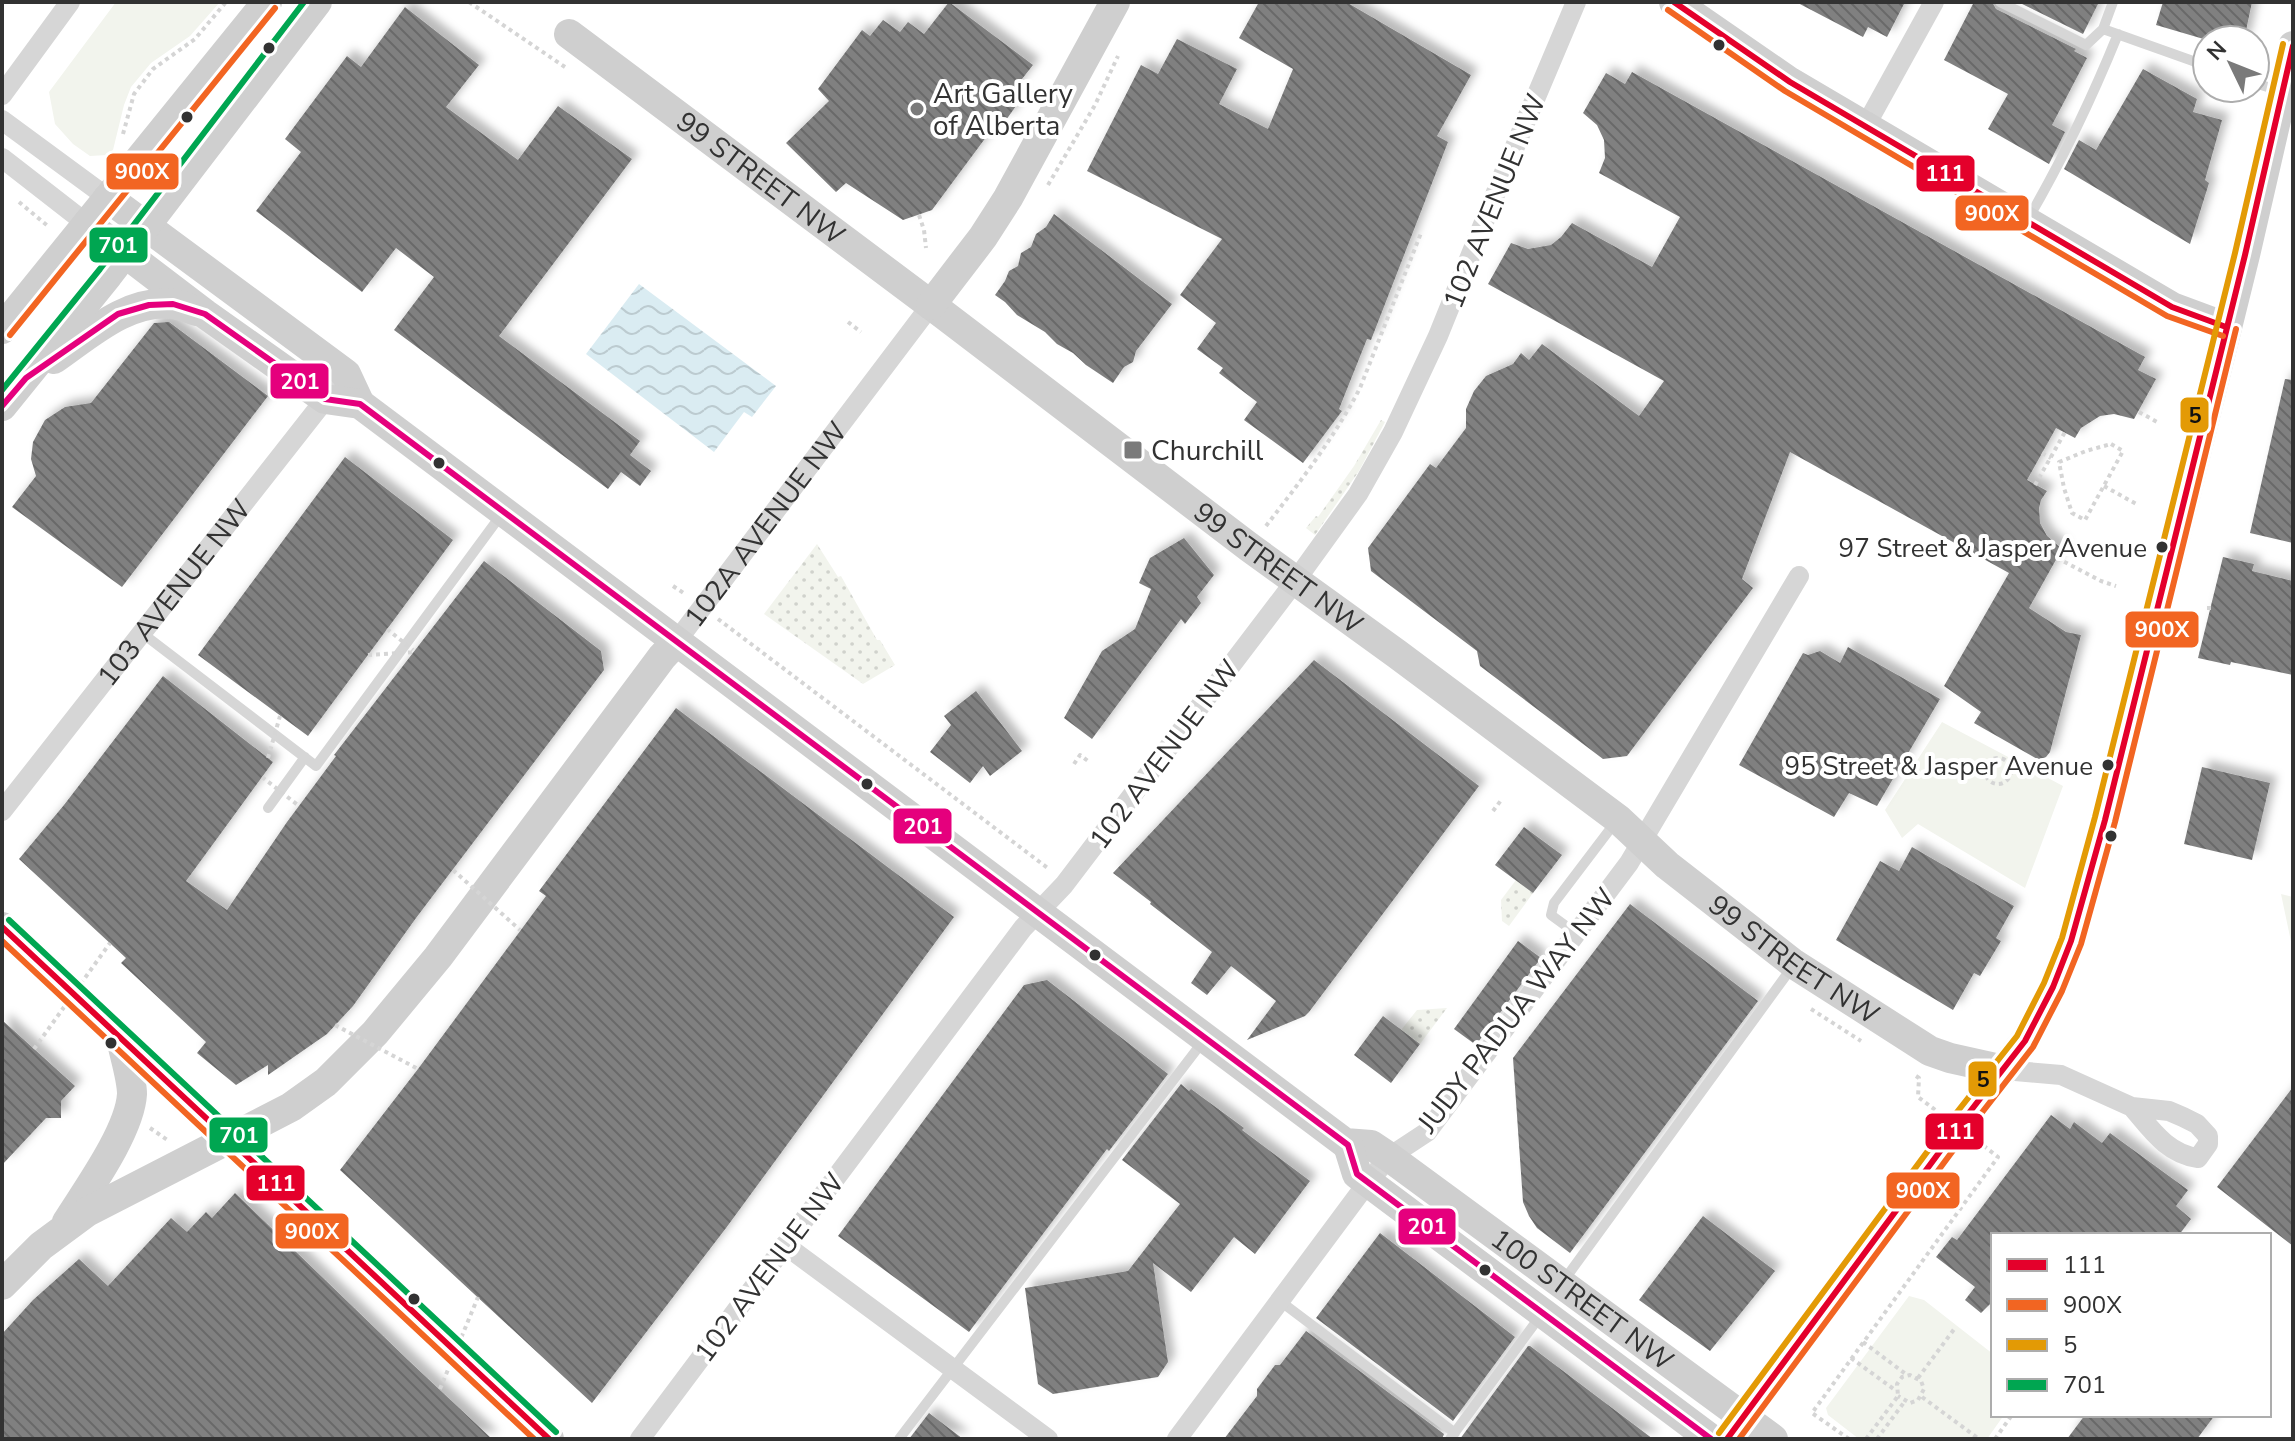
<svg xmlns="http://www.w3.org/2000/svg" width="2295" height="1441" font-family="'Nunito Sans',sans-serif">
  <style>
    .grass { fill: url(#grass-dots) }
    .park { fill: #f2f4ed }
    .water { fill: url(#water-waves) }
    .building { fill: url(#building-back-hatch); filter: url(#shadow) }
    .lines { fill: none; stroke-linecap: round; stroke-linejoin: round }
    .path { stroke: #d5d5d5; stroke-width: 4; stroke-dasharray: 4 4; stroke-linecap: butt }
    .lane { stroke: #d6d6d6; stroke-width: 10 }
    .street { stroke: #d6d6d6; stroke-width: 20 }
    .secondary { stroke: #cfcfcf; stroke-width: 30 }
    .path-bridge { stroke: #d5d5d5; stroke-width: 4; stroke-dasharray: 4 4; stroke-linecap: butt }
    .bus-1-casing { stroke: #fff; stroke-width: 12 }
    .bus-2-casing { stroke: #fff; stroke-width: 12 }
    .bus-3-casing { stroke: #fff; stroke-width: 12 }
    .bus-4-casing { stroke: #fff; stroke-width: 12 }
    .bus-5-casing { stroke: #fff; stroke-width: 12 }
    .bus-1 { stroke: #e4002b; stroke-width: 6 }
    .bus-2 { stroke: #f26522; stroke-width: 6 }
    .bus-3 { stroke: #e39a05; stroke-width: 6 }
    .bus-4 { stroke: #00a651; stroke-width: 6 }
    .bus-5 { stroke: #e5007d; stroke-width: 6 }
    .bus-dot { fill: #323232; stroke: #fff; stroke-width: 3 }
    .poi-dot { fill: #7a7a7a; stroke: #fff; stroke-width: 3 }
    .labels { text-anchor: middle; stroke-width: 8; stroke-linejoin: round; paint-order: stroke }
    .bus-label { font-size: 26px; fill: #323232; stroke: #fff; text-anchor: end }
    .poi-label { font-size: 28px; fill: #323232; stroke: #fff; text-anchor: start }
    .street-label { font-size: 28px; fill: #323232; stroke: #fff }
    .line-badge { stroke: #fff; stroke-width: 3 }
    .badge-label { font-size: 22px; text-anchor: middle; font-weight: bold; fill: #fff }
    .pale-badge-label { font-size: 22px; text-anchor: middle; font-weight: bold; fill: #111 }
  </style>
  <defs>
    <pattern id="grass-dots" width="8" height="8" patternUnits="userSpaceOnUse" patternTransform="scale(2)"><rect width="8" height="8" fill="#f2f4ed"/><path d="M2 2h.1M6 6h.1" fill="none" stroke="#d0d2cc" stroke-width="1.8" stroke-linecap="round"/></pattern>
    <pattern id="water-waves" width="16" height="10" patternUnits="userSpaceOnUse" patternTransform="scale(2)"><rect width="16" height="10" fill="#daecf2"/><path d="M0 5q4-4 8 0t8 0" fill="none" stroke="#bccbd0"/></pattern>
    <pattern id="building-back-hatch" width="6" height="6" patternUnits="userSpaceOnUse" patternTransform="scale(2)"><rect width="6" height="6" fill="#808080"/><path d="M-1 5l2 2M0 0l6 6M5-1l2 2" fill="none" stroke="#696969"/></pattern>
    <filter id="shadow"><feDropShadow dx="7" dy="-7" stdDeviation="4" flood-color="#0004"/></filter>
  </defs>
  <rect width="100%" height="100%" fill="#fff"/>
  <path class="grass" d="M1381,420l4,2 -26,49 -44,64 -9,-7 10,-12 2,1 36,-51z
    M817,544l21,33 3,-1 36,64h3l15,25 -32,19 -99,-70z
    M1516,880l17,13 -24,33 -7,-5 -1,-21z
    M1447,1008l-27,36 -19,-14 16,-20z"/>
  <path class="park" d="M116,2h104l-30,34 -39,27 -20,24 -7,18 -11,45 -6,5 -17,1 -17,-12 -18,-20 -6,-32z
    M1942,722l121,64 -38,102 -107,-64 -16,14 -17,-28z
    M2281,894l12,3v54z
    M1909,1296l15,4 69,54v61h11l-17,24h-128l-31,-24 -2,-7z"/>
  <path class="water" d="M639,284l137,102 -24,31 -8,-5 -30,40 -128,-98z"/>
  <path class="building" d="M949,2l84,63 -22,28 10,6 -15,21 -5,-3 -69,93 -29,10 -57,-37 -10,9 -50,-49 43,-42 -11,-12 44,-59 8,6 13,-16 17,12 8,-10 16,12z
    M1259,2h87l125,73 -34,61 11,6 -77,198 -4,-1 -28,70 3,2 -39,52 -59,-43 13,-18 -38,-29 4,-5 -26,-19 19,-26 -36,-28 42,-56 -135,-68 54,-106 17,9 19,-35 60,30 -18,35 49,25 25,-60 -54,-31z
    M1796,2h109l-18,35 -19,-10 -5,10z
    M1974,2h18l4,7 80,40 -2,2 13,7 -35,67 13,7 -16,32 -61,-35 20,-35 -64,-34z
    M2018,2h81l-16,32z
    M2163,2h89l-8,38h-37l-51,-15z
    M405,7l74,58 -33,42 72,53 40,-54 74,53 -133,177 141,105 -10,14 21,16 -11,15 -19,-14 -13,17 -214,-159 40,-53 -38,-29 -34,44 -106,-81 45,-59 -16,-13 62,-83 14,11z
    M2143,69l54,30 -4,13 29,8 -17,60 4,3 -19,61 -126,-75 15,-29 17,10z
    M1632,72l513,285 -7,13 18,9 -22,40 -20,-5 -14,2 -19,12 -6,10 -19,-10 -29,52 20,11 -6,9 -2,8 1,15 7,13 15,13 -33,59 37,24 15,3 -31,117 -4,5 -7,3 -65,-37 7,-11 -37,-26 65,-113 -219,-121 -48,127 11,9 -126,168 -24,3 -123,-93 -3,-15 -106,-80 -3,-23 62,-84 6,4 30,-40v-19l8,-18 12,-15 27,-12 8,-11 8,7 13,-16 97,72 25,-35 -176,-97 23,-41 17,6 23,-4 10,-8 11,-14 80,44 28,-50 -81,-44 6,-15 -1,-18 -7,-15 -14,-12 23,-40 19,11z
    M1054,214l118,90 -36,47 -3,11 -9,5 -11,16 -27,-18 -13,-12 -16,-9 -12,-12 -28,-17 -12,-13 -10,-7 10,-14 4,-10 9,-5 3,-13 10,-6 5,-13 10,-7z
    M169,322l99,74 -146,191 -110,-80 24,-31 -5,-17 2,-17 12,-22 20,-13 26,-4 63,-80z
    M2285,379l8,1v163l-43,-10z
    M345,457l108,83 -145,196 -110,-81z
    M1184,538l30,37 -17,22 4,6 -16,21 -4,-5 -89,120 -28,-21 38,-67 33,-22 16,-40 -12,-6 11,-25z
    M2223,557l31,7 -2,7 41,10v94l-62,-13 -1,3 -32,-7z
    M484,561l117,90 3,19 -188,248 -63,88 -26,28 -59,41v-10l-32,20 -39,-32 9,-11 -85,-79 5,-5 -107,-99 45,-54 99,-129 110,86 -87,119 41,29 60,-88 49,-66 -2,-1z
    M1848,647l92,52 -63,107 -28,-13 -15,24 -95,-52 64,-112 5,2 12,-4 20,12z
    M1314,660l165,126 -170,226 -4,4 -58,24 29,-39 -45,-35 -24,29 -16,-12 21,-31 -62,-48 1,-2 -38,-29z
    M976,691l46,60 -32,25 -7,-10 -13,17 -40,-31 21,-27 -7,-9z
    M676,708l278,209 -228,311 -134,175 -252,-233 78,-101 128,-173 -7,-5z
    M2202,767l68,16 -18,77 -68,-16z
    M1524,827l38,28 -29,38 -38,-28z
    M1912,847l102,59 -18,32 5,3 -21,35 -6,-3 -21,37 -117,-70 44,-79 19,10z
    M1630,904l128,97 -188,252 -33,-25 -8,-12 -6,-14 -10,-144z
    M1518,941l23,17 -65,87 -22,-16z
    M1047,980l121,94 -59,77 -2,-2 -138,183 -131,-96 186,-251z
    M1383,1016l37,28 -29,39 -37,-28z
    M2,1020l73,66 -14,15v17h-15l-44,47z
    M1181,1084l8,7 2,-2 53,39 -2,2 68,51 -55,73 -21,-17 -43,55 -38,-29 15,99 -10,15 -105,17 -15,-10 -13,-96 103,-17 52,-67 -58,-44z
    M2293,1087v159l-76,-59z
    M2051,1115l19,14 4,-7 28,21 8,-10 78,57 -12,16 15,13 -12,16h-186v66l-12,12 -16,-13 10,-13 -39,-30 16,-20 5,3z
    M235,1193l173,167 84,79h-490v-105l31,-34 46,-41 29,27 63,-68 16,14 19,-20 6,6z
    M1703,1216l72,55 -65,80 -71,-51z
    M1380,1233l135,104 -62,84 -137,-103z
    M1306,1331l138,103 -2,5h-218l33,-43v-7l18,-24h5z
    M1528,1346h2l123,93h-193z
    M929,1413l34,26h-54z
    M2085,1415h130l-18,24h-130z"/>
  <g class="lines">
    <path class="path" d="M469,2l96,65
      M123,134l11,-40 19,-25 42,-30 31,-37
      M1048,185l47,-80 23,-49
      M19,202l30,25
      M919,215l5,15 2,18
      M848,322l13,10
      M2139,412l20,11
      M2111,444l12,7 -38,69 -13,-7 -8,-25 -5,-26 27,-11z
      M2042,453l9,5
      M2035,485l30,-53
      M2104,486l34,19
      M1266,526c34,-44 68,-88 94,-138l61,-155
      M2057,558l44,23 15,5
      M673,586l12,8
      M2207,608h4
      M718,619l331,250
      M1985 771a13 13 0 1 1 26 0a13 13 0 1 1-26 0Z
      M1074,764l6,-9 8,6
      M1493,811l9,-12
      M1811,1009l50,32
      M1916,1076l3,2 -1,19 20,15
      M150,1128l19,13
      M1863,1342l44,33
      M1851,1358l44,32
      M1918,1378l37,-50
      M1922,1397l57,42
      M1849,1439l-37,-26 186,-256 -18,-14
      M1866,1439l32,-43 -1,-12 5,-7 8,-2 11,6 3,8 -6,11 -8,3 -12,-7
      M1877,1439l28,-38
      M1995,1439l17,-24"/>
    <path class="lane" d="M2000,2l86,43 17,-16
      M2113,2l-10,27 104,37
      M2255,83l25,8
      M2028,219c35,-60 64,-121 90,-185
      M142,633l174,133 185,-251
      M268,808l37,-51
      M1577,934l-26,-19 3,-12 63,-83
      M1562,1283l231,-317
      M1280,1301l175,132
      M899,1439l305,-399
      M1450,1439l91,-124"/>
    <g class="street">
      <path d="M2,95l68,-93"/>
      <path d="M2,120l106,78"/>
      <path d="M1866,125l68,-123"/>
      <path d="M2,158l85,66"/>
      <path id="s1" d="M676,642l255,-337"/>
      <path id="s2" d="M2,811l329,-419"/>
      <path d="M2004,1070l57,5 71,32 37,4 14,6 14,7 11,12v8l-10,14c-31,-4 -47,-29 -66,-51"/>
      <path d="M785,1245l263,194"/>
      <path d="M640,1439l383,-511 41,-43 232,-305 62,-86 35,-62 45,-96 65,-161 73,-173"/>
      <path d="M1177,1439l191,-257 21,-25 38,-25 202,-269 170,-287"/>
    </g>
    <g class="secondary">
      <path d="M1674,2l116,80 382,225 54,20"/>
      <path id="s3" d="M569,34l374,280 306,233 148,107 221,165 49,46 127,99 136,87 20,7 54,12"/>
      <path d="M108,198l238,176 14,30"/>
      <path id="s4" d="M87,224l118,90 120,85 35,5 985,739 26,2 18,12 384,282"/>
      <path d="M931,305l52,-68 25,-39 107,-196"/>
      <path d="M2,329l265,-327"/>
      <path d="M54,359c35,-24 73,-60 119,-55 8,1 17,5 24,7"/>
      <path d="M2,406l106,-131 209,-273"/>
      <path d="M2,927l547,512"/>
      <path d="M1348,1145l9,29 354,265"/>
      <path d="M67,1222c20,-32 63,-91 65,-128 0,-16 -8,-40 -11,-56"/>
      <path d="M2,1285l39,-39 46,-34 204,-105 35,-25 49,-49 63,-76 224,-300 14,-15"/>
      <path d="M1727,1439l231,-312 67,-86 28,-54 18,-46 34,-121 140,-565 48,-209"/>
    </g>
    <path class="path-bridge" d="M387,629l26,21
      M368,655l47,-3
      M268,758l12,-42
      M262,777l37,29
      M453,870l67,60
      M335,1025l83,44
      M34,1049l76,-106
      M440,1389l38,-92"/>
    <defs>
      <path id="bus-1" d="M1674,2l116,80 382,225 54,20
        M2,927l547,512
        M1727,1439l231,-312 67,-86 28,-54 18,-46 34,-121 140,-565 48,-209"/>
      <path id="bus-2" d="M1668,10l117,81 382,225 56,20
        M10,335l265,-327
        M2,941l532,498
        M1739,1439l227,-306 67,-86 29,-56 19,-47 34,-122 121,-493"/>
      <path id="bus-3" d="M1719,1433l231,-312 67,-85 27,-53 18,-45 33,-121 140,-564 48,-209"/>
      <path id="bus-4" d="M2,390l98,-121 204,-267
        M9,920l547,512"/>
      <path id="bus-5" d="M2,406l24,-28 92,-64 31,-9 24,-1 32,10 120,85 35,5 988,741 9,29 354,265"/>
    </defs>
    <use href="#bus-1" class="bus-1-casing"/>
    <use href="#bus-2" class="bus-2-casing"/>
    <use href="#bus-3" class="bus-3-casing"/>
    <use href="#bus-4" class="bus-4-casing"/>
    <use href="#bus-5" class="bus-5-casing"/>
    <use href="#bus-1" class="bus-1"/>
    <use href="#bus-2" class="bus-2"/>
    <use href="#bus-3" class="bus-3"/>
    <use href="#bus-4" class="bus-4"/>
    <use href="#bus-5" class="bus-5"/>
  </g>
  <g class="bus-dot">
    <circle cx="1719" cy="45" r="7"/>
    <circle cx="269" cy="48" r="7"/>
    <circle cx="187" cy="117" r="7"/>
    <circle cx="439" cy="463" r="7"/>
    <circle cx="2162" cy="547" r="7"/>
    <circle cx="2108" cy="765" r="7"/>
    <circle cx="867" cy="784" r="7"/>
    <circle cx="2111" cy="836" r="7"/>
    <circle cx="1095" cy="955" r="7"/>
    <circle cx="111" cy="1043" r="7"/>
    <circle cx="1485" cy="1270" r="7"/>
    <circle cx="414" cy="1299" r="7"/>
  </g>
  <g class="poi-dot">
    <circle cx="917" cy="109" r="8"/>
    <rect x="1123" y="440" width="20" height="20" rx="4"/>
  </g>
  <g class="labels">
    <g class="bus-label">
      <text x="2147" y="557">97 Street &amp; Jasper Avenue</text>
      <text x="2093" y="775">95 Street &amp; Jasper Avenue</text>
    </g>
    <g class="poi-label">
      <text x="933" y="103">Art Gallery<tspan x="933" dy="32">of Alberta</tspan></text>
      <text x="1151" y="460">Churchill</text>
    </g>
    <g class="street-label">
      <text dy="10" stroke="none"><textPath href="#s3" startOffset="240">99 STREET NW</textPath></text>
      <text transform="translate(1494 201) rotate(-68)" y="10">102 AVENUE NW</text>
      <text dy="10" stroke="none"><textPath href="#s1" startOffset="148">102A AVENUE NW</textPath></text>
      <text dy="10" stroke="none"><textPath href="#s3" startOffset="888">99 STREET NW</textPath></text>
      <text dy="10" stroke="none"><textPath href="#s2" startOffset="278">103 AVENUE NW</textPath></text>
      <text transform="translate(1164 754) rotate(-53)" y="10">102 AVENUE NW</text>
      <text dy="10" stroke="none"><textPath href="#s3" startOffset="1536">99 STREET NW</textPath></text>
      <text transform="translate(1516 1010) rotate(-52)" y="10">JUDY PADUA WAY NW</text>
      <text transform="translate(769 1267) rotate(-53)" y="10">102 AVENUE NW</text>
      <text dy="10" stroke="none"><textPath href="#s4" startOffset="1850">100 STREET NW</textPath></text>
    </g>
  </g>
  <g class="line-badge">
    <rect x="105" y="152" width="75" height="39" rx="8" fill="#f26522"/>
    <rect x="1915" y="154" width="61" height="39" rx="8" fill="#e4002b"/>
    <rect x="1954" y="194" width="76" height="38" rx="8" fill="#f26522"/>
    <rect x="88" y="226" width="61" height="38" rx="8" fill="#00a651"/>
    <rect x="269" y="362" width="61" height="38" rx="8" fill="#e5007d"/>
    <rect x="2179" y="396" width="31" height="38" rx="8" fill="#e39a05"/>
    <rect x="2124" y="610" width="76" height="39" rx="8" fill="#f26522"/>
    <rect x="892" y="807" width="61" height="38" rx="8" fill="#e5007d"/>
    <rect x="1967" y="1060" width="31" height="38" rx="8" fill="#e39a05"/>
    <rect x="1924" y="1112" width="61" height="39" rx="8" fill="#e4002b"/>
    <rect x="208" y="1116" width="61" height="38" rx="8" fill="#00a651"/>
    <rect x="245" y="1164" width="61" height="38" rx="8" fill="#e4002b"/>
    <rect x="1885" y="1171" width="76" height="39" rx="8" fill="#f26522"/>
    <rect x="1397" y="1207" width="60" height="39" rx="8" fill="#e5007d"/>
    <rect x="274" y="1212" width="76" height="38" rx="8" fill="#f26522"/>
  </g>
  <g class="badge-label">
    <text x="142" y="179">900X</text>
    <text x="1945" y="181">111</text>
    <text x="1992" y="221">900X</text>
    <text x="118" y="253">701</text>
    <text x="300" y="389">201</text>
    <text x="2162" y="637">900X</text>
    <text x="923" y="834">201</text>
    <text x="1955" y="1139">111</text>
    <text x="239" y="1143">701</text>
    <text x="276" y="1191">111</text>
    <text x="1923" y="1198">900X</text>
    <text x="1427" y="1234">201</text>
    <text x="312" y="1239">900X</text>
  </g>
  <g class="pale-badge-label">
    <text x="2195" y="423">5</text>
    <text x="1983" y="1087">5</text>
  </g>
  <rect width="2295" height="1441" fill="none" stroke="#323232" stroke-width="8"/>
  <rect x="1991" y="1233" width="280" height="184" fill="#ffffff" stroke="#adadad" stroke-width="2"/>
  <rect x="2007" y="1259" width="40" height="12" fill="#e4002b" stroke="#adadad" stroke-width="2"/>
  <text x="2063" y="1273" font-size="24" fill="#323232">111</text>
  <rect x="2007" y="1299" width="40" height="12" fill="#f26522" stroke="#adadad" stroke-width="2"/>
  <text x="2063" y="1313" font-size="24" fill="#323232">900X</text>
  <rect x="2007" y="1339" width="40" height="12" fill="#e39a05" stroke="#adadad" stroke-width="2"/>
  <text x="2063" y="1353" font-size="24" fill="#323232">5</text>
  <rect x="2007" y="1379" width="40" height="12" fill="#00a651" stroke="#adadad" stroke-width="2"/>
  <text x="2063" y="1393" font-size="24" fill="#323232">701</text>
  <g transform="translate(2231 64) rotate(313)"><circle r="38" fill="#ffffff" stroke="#adadad" stroke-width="2"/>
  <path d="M0-6L14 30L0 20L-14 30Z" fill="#7a7a7a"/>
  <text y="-12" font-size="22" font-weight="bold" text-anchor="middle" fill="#323232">N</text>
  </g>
</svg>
